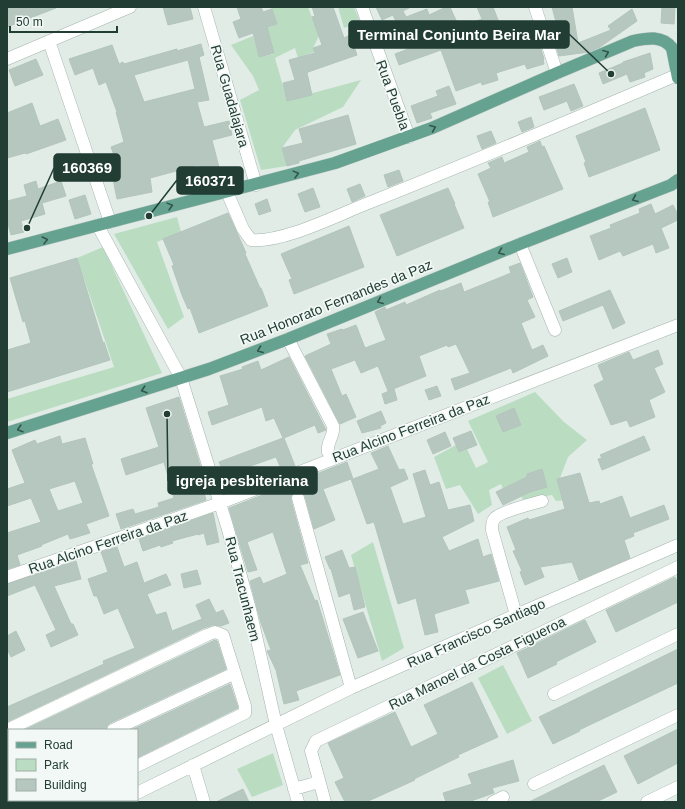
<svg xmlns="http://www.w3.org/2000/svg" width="685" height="809" font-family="Arial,sans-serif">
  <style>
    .green { fill: #baddc2 }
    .building { fill: #b6c7bf; stroke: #b3c5bd; fill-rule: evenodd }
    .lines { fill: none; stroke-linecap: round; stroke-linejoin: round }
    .minor-casing { stroke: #a4b4ae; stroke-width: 13 }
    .major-casing { stroke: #c1c9c6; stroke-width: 13 }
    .minor { stroke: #fff; stroke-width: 12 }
    .major { stroke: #65a290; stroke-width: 12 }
    .oneway { stroke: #32564b }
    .labels { text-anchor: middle; stroke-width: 3.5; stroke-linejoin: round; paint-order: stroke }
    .street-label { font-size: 14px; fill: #213d34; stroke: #f2f8f5 }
    .leader { fill: none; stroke: #213d34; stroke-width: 1.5 }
    .callout-dot { fill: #213d34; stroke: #f2f8f5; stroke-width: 1.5 }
    .callout { fill: #213d34; stroke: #213d34; stroke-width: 1.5 }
    .callout-label { font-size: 15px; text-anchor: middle; font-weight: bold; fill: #fff }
  </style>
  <rect width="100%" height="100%" fill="#e1ece7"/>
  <path class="green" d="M271,7h37l11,29 -6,12 1,4 -16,6 -3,-10 -20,10 12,42 74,-20 -18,27 -48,23 -13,18 5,18 -26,4 -21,-70 19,-10 -6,-14 -22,-31 22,-9 6,21 15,-3 -8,-26 11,-4z
    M338,7h16l6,15 -16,6z
    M177,217l4,15 -24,10 27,75 -16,12 -54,-95z
    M103,247l59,126 -155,49v-23l107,-32 -37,-109z
    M535,392l29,30 23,18 -19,17 -8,21 8,22 -12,1 -4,-6 -29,5 -8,-17 -12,6 -2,-5 -12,6 3,15 -14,9 -18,-29 -14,4 -12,-32 22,-12 3,7 8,-3 9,19 12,-6 -20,-41z
    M373,542l31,106 -22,13 -31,-106z
    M503,665l29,56 -25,13 -29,-56z
    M273,753l10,32 -31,12 -15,-28z"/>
  <path class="building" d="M7,7h49v1l-49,19z
    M163,7h27l3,12 -25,6z
    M237,7h24l2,5 9,-3 5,15 -10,3 7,26 -15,4 -6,-24 -14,5 -6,-16 8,-3z
    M312,7h21l11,31 6,-3 7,20 -49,17 -1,1 5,22 -25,6 -4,-18 12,-3 -6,-20 26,-7 -2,-5 9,-3 -10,-28 3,-1z
    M376,7h35l-8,4 3,6 21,-8 2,6 17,-8h4l9,20 23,-8 -5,-12h16l12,31 9,-2 3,11 21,-7 6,19h-1l1,5 -17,5 -2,-5 -29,9 2,7 -16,5 -1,-3 -25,9 -15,-41 -42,15 -4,-11 13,-5 -15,-34 -11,5z
    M552,7h20l6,36 33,-13 -3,-4 24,-17 5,12 -37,26 -11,5 -30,4 -6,-20 2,-1 -2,-12 3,-1z
    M662,7h13l-1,17 -13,-1z
    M201,44l3,11 -5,2 10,43 -12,2 7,25 25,-6 3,14 -20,5 11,43 -19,5 -5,-23 -49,13 2,14 -35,7 -5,-25 8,-2 -9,-25 13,-5 -8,-30h1l-11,-30 -7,3 -6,-17 -18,7 -6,-16 43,-14 7,19 4,-2 1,2 53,-15v2zM188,60l7,29 -51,13 -10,-27z
    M650,53l3,16 -9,4 1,4 -15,5 -3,-8 -24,10 -4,-11 24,-10v-1z
    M36,59l7,16 -28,11 -6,-16z
    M574,84l9,22 -12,5 -4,-10 -23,9 -5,-13z
    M449,86l7,18 -26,9 2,5 -15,5 -6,-17 27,-10 -2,-5z
    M32,103l8,23 18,-7 8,21 -40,14 -1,-1 -18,5v-45z
    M645,108l15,42 -71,27 -5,-14 2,-1 -10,-26z
    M348,115l8,29 -57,17v2l-12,3 -5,-18 21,-5 -4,-14z
    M531,117l3,10 -12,5 -4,-10z
    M491,131l5,12 -14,6 -5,-13z
    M540,141l2,6 2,-1 19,43 -70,28 -5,-15h2l-12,-28 13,-6 -3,-5 14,-6 2,6 25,-11 -2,-5z
    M399,170l4,11 -15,6 -4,-12z
    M36,181l2,8 23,-8 5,15 -24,7 3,11 -24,7 3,11 -13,3 -4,-15v-19l20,-5 -3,-11z
    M360,184l5,12 -13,6 -5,-13z
    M313,188l7,19 -15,5 -7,-18z
    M448,188l7,16h-1l10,24 -67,28 -17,-41z
    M85,195l6,19 -16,5 -6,-19z
    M267,199l4,12 -12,4 -4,-11z
    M651,204l4,10 18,-9 5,10v5l-17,8 8,20 -13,5 -3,-9 -30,12 -3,-5 -21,9 -9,-24 21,-8 -1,-3 30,-12 -1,-4z
    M228,213l11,24 7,16 -1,1 15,34h1l7,18 -69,27 -9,-25 -2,1 -6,-14 -10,-29 2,-1 -11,-26z
    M349,226l15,41 -70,27 -5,-14 3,-1 -11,-25z
    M77,258l26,85 1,-1 6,18 -103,32v-42l24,-7 -6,-22 -2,1 -13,-44z
    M567,258l5,14 -14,6 -6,-14z
    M520,263l13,34 -6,3 8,17 -14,6 11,27 11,-5 5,11 -35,17 -2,-5 -56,22 -4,-11 19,-6 -14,-29 -8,3 -1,-2 -28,11 7,20 -38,15 -10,-25 -17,7 -6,-13 -24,9 11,27 4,-2 10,23 -16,7 -35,-68 26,-12 -4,-10 15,-5 1,1 13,-5 9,23 21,-8 -11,-28 10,-5 1,3 19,-8 1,3 34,-15 1,1 20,-8 3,9 47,-19 -2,-6z
    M610,290l15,33 -12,6 -10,-24 -40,16 -4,-10z
    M658,350l5,14 -9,4 11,24 -16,8 6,17 -25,10 -3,-7 -16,5 -17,-40 10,-5 -6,-15 31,-13 4,8z
    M289,357l37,73 -8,3 -3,-8 -31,13 11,28 -13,5 -6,-14 -51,18 -6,-13 64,-24 -9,-20 -8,3 -4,-14 -50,18 -4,-13 21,-7 -9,-29 23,-7 -1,-2 16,-6 3,9z
    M437,386l4,10 -12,4 -4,-10z
    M394,389l3,11 -12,4 -3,-10z
    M179,397l26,84h-4l5,19 -85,29 -5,-15 17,-5 2,5 24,-7 -1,-4 16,-5 -10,-36 -38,13 -5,-16 38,-12 -13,-39z
    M514,408l7,17 -18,7 -7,-16z
    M381,411l5,12 -6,3 1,2 -19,5 -5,-12z
    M471,431l6,14 -18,7 -6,-14z
    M445,432l6,14 -18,8 -6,-14z
    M60,436l2,8 23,-6 8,26h-2l18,52 -23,8 4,9 -20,6 -2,-5 -27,11 1,1 -25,9 3,10 -13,4v-36l34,-11 -10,-24 -24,8v-17l18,-6 -13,-33 23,-10 2,4zM75,481l8,22 -25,8 -9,-22z
    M644,436l6,14 -48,20 -4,-11 4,-1 -2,-3z
    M388,446l11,24 5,-1 4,10 -18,8 13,37 23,-7 -13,-43 12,-4 5,15 9,-3 9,28 22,-5 4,16 -32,16 7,14 29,-12 5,18 8,-3 8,27 -34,9 4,13 -35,11 4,18 -13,3 -9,-37 -18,6 -24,-82 -7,2 -16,-45 -28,10 12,31 -21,9 -9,-33 -5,-5h-4l-5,5v4l17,63 -8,2 15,36 2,-1 23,75 -44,16 3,9 -15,4 -8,-34 -9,-19 4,-1 -10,-27 -11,-42 10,-4 3,7 24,-10 -14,-42 -26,10 10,28 -9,2 -19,-64 118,-46 6,17 26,-10 -8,-16z
    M542,469l5,18 -17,5 -27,13 -7,-13 31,-15v-3z
    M580,473l9,30 10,-2 1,3 22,-8 8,22 34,-13 5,14 -36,14 1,3 -10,4 6,18 -51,22 -7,-18 -32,5 4,10 -19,8 -5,-13 2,-1 -9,-20 3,-1 -9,-23 21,-9 1,2 36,-11 -8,-30z
    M213,513l6,29 -12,3 -3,-12 -6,2v-1l-26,7 1,2 -12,4 -1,-2 -17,6 -4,-12z
    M117,547l7,20 13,-5 7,21 22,-9 5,11 -24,9 9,21 10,-3 6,19 30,-12 -6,-14 13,-6 7,14 7,-3 6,13 -8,3 -8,-1 -9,3 -197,94v-15l97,-43 -1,-3 32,-13 -17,-40 -14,6 -7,-18h-3l-6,-17 20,-7 -7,-20z
    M342,550l7,18 6,-1 10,40 -11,3 -4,-17 -11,4 -8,-28h-1l-5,-12z
    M76,561l5,18 -27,7 17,38h2l5,11 -27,12 -5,-12 10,-5 -21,-45 -28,11v-12z
    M197,570l4,14 -17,4 -3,-14z
    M675,577l3,7v18l-62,30 -10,-22z
    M363,612l15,39 -20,7 -15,-39z
    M585,620l11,22 -40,20 1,2 -29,14 -11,-25z
    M16,631l9,19 -14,7 -4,-8v-13z
    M215,640l2,1 9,28 -116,54 -3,3 -1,4h-82z
    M678,649v34l-99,47 1,1 -27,13 -14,-27z
    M472,682l26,55 -40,18 1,2 -45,22 1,1 -49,22h-21l-10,-20 9,-4 -16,-35 67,-31 16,35 27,-13 -14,-29z
    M230,684l8,24 -101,50v-28h-6z
    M678,729v34l-40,21 -14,-28z
    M513,760l6,21 -27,7 2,5 -26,9h-22l-3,-9 29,-9 -4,-10z
    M604,765l13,27 -21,10h-67z
    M243,789l6,13h-33z"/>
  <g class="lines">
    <defs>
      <path id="minor" d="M204,7l52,178
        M362,7l47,130
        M535,7l22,66
        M49,41l61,181
        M7,59l123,-52
        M227,192l16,37 8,11c33,3 88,-26 120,-38 103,-41 205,-84 306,-127
        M98,226l83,152 46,148 23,83 26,116 22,77
        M520,244l35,86
        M288,339l45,87c2,10 -7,16 -5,26
        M298,498l53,190
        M7,577l213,-74 458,-178
        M516,615l-24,-85c0,-5 0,-9 3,-12 7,-7 36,-14 47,-17
        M554,694l124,-60
        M7,730l200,-95 8,-3 8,3 22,71v7l-108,53
        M113,730l122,-57
        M193,765l11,37
        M7,779l2,-1
        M534,784l144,-69
        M294,789l25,-7
        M137,793l214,-105 165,-73 162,-70
        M62,802l5,-2
        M119,802l4,-2
        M325,802l-14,-51 5,-10 362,-174
        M493,802l10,-5
        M647,802l31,-15"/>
      <path id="major" d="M7,249l328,-86 97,-35 125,-55 76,-32c14,-3 29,-6 39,7l6,30
        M7,433l202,-64 79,-30 232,-95 151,-59 7,-5"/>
    </defs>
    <use href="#minor" class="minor-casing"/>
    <use href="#major" class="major-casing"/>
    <use href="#minor" class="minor"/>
    <use href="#major" class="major"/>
  </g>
  <defs><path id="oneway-chevron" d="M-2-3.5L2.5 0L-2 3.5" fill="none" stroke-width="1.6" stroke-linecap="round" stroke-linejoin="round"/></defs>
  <g class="oneway">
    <use href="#oneway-chevron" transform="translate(606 53) rotate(-22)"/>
    <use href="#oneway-chevron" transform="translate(433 128) rotate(-22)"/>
    <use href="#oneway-chevron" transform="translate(296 174) rotate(-15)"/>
    <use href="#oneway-chevron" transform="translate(635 199) rotate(158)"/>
    <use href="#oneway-chevron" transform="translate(170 206) rotate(-15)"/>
    <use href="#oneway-chevron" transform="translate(45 240) rotate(-14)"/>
    <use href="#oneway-chevron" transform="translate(501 252) rotate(158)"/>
    <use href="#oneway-chevron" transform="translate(380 301) rotate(158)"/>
    <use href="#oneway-chevron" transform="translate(260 350) rotate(159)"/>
    <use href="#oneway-chevron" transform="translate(144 390) rotate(162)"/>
    <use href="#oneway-chevron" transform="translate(20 429) rotate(163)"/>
  </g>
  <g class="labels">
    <g class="street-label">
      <text transform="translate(393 95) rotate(70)" y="5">Rua Puebla</text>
      <text transform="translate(230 96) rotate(74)" y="5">Rua Guadalajara</text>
      <text transform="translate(336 302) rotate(-22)" y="5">Rua Honorato Fernandes da Paz</text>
      <text transform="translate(411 428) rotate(-21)" y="5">Rua Alcino Ferreira da Paz</text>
      <text transform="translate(108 542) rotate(-19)" y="5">Rua Alcino Ferreira da Paz</text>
      <text transform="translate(243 589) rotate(76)" y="5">Rua Tracunhaem</text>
      <text transform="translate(476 633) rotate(-24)" y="5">Rua Francisco Santiago</text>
      <text transform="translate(477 663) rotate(-26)" y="5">Rua Manoel da Costa Figueroa</text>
    </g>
  </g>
  <path class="leader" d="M611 74L569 34M27 228L54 168M149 216L177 180M167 414L168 481"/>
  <g class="callout-dot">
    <circle cx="611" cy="74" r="4"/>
    <circle cx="27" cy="228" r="4"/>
    <circle cx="149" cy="216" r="4"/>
    <circle cx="167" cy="414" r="4"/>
  </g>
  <g class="callout">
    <rect x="349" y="21" width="220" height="27" rx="4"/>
    <rect x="54" y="154" width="66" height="27" rx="4"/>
    <rect x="177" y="167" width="66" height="27" rx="4"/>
    <rect x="168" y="467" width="149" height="27" rx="4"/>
  </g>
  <g class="callout-label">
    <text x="459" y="40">Terminal Conjunto Beira Mar</text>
    <text x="87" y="173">160369</text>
    <text x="210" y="186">160371</text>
    <text x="242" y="486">igreja pesbiteriana</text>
  </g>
  <rect width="685" height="809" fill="none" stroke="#213d34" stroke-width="16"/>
  <rect x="8" y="729" width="130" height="72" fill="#f2f8f5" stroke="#9eada8"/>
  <rect x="16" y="742" width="20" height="6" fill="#65a290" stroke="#9eada8"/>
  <text x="44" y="749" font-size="12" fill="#213d34">Road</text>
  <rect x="16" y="759" width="20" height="12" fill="#baddc2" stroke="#9eada8"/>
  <text x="44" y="769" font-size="12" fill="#213d34">Park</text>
  <rect x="16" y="779" width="20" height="12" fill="#b6c7bf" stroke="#9eada8"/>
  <text x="44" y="789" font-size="12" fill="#213d34">Building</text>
  <path d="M10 26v6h107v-6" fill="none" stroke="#213d34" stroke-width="2"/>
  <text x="16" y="26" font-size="12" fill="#213d34" stroke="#f2f8f5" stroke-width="3" paint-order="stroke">50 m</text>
</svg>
